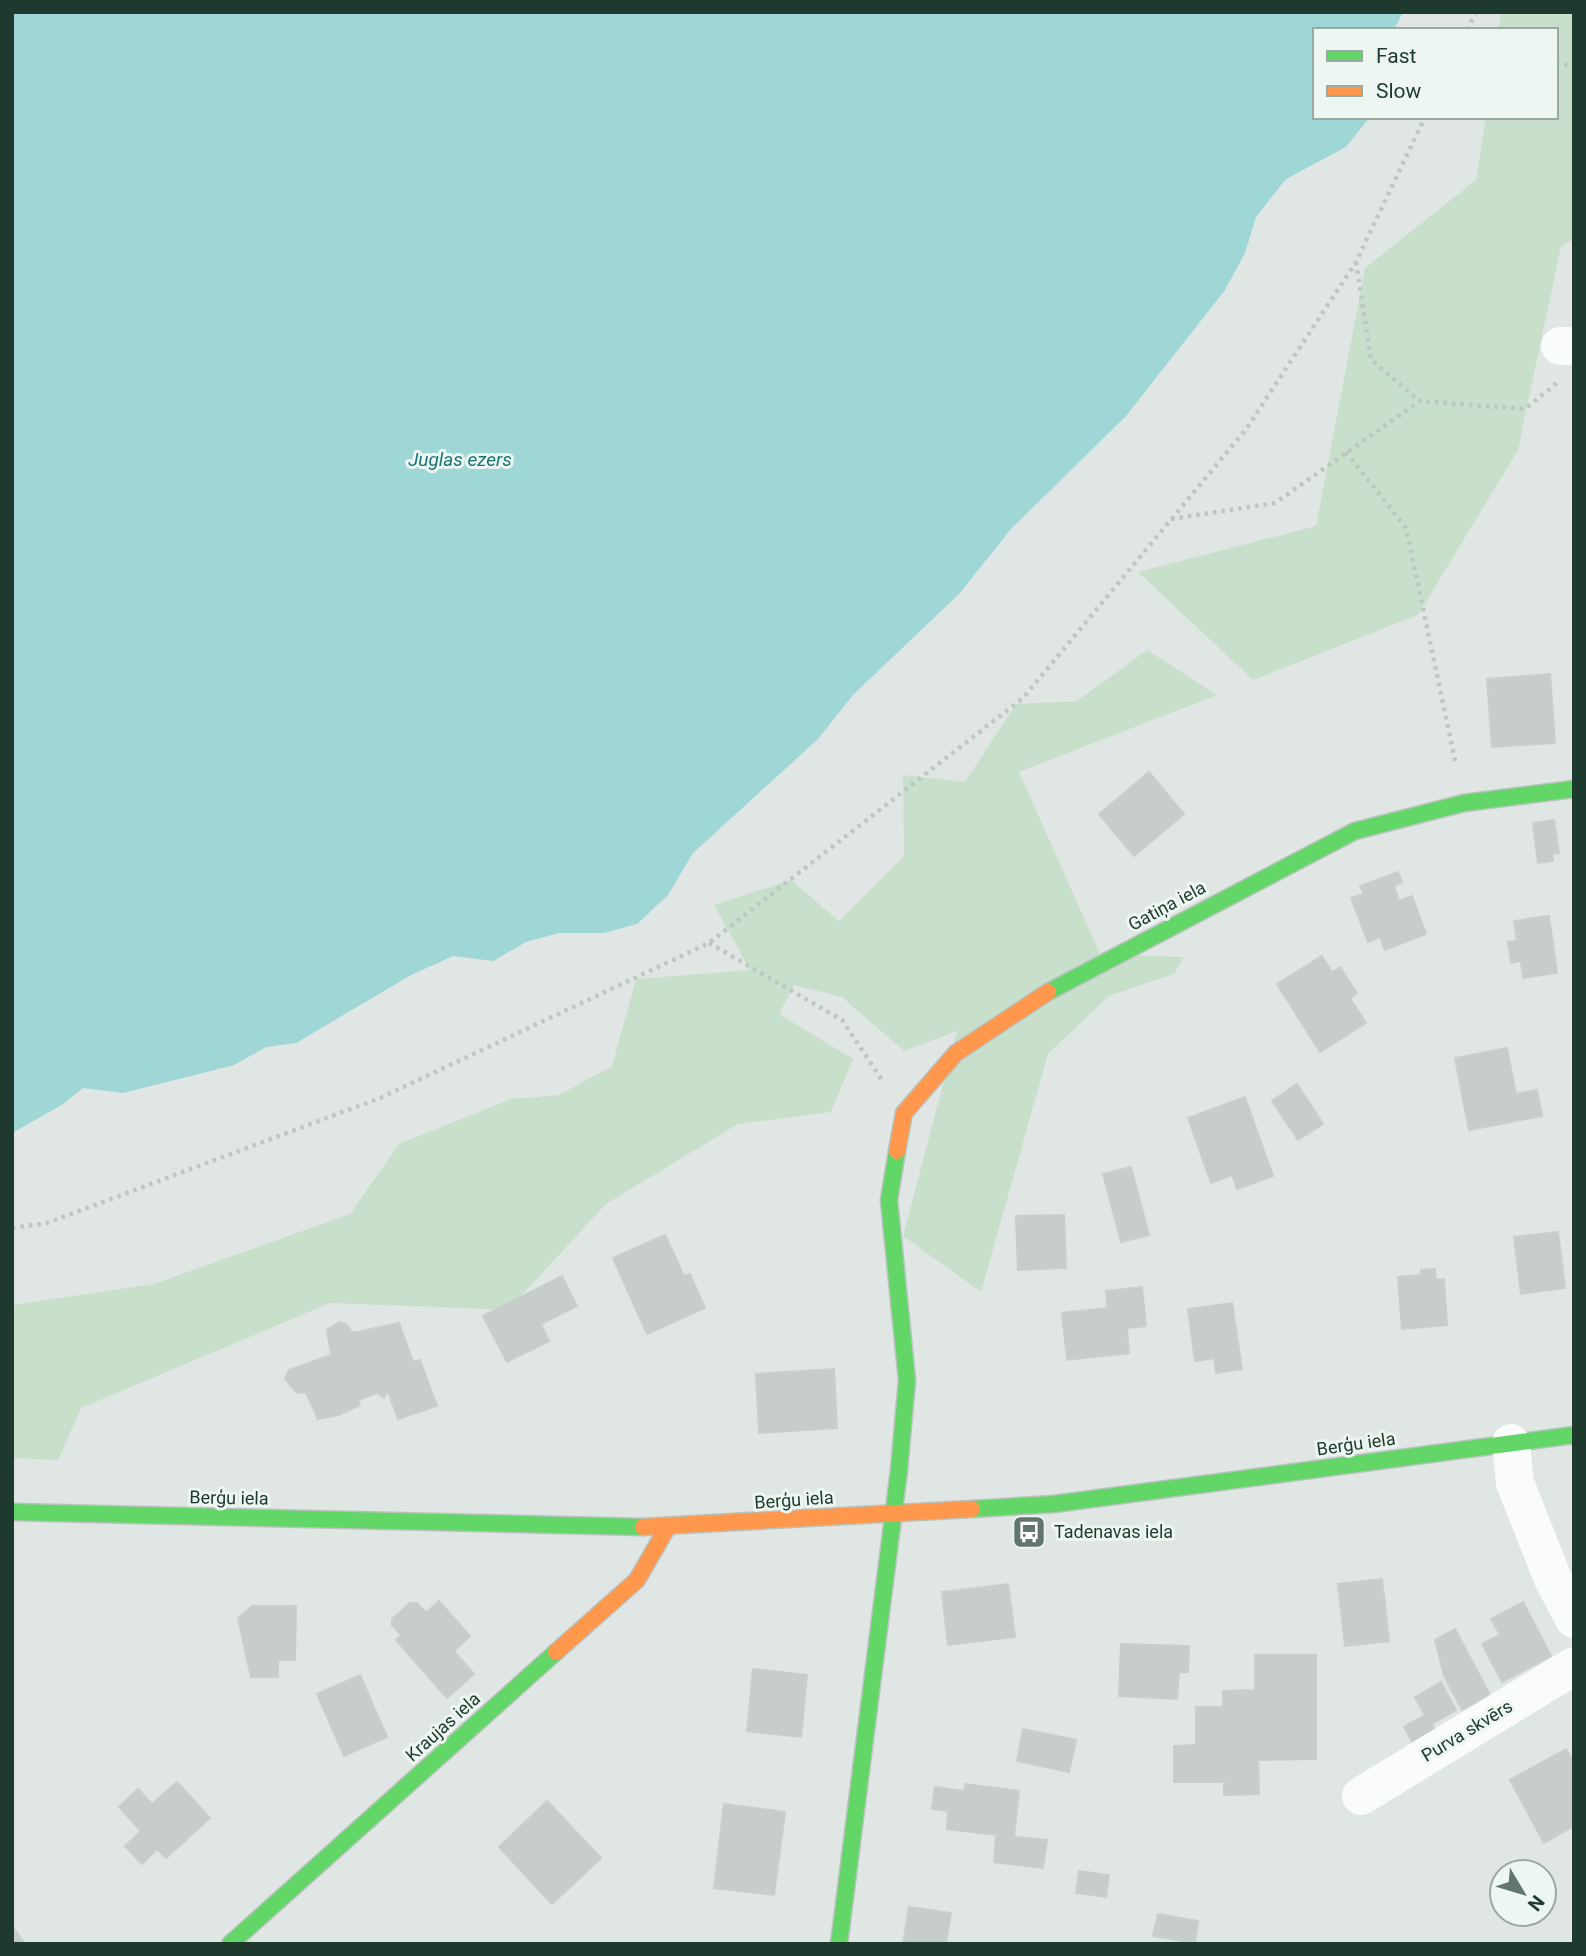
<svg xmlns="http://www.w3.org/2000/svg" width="1586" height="1956" font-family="Roboto,sans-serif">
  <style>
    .green { fill: #c8e0cb }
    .water { fill: #9ed7d6 }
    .building { fill: #c7cdca; stroke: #c9cfcb; stroke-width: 2 }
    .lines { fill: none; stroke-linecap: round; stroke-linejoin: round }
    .fast-casing { stroke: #b9c3be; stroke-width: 19 }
    .slow-casing { stroke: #b9c3be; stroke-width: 19 }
    .path { stroke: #bfc7c3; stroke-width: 4.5; stroke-dasharray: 3.5 5; stroke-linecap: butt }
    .street { stroke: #fafbfb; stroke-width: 38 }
    .fast { stroke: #63d668; stroke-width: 16 }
    .slow { stroke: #ff974d; stroke-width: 16 }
    .labels { text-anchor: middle; stroke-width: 6; stroke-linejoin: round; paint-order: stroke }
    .street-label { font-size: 18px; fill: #1e392d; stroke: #edf6f0 }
    .poi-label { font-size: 18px; fill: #1e392d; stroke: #edf6f0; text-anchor: start }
    .water-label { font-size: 19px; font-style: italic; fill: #187575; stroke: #edf6f0 }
  </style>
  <rect width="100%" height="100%" fill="#e0e6e3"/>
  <path class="green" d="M1574,12v227l-13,7 -43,204 -100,165 -165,65 -115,-108 178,-46 49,-258 111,-88 10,-63h70v-87h-58l3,-17z
    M1147,650l70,45 -198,77 81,182 84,3 -10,17 -65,22 -61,58 -67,238 -78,-56 54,-205 -53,20 -62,-54 -48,-12 -15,29 74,45 -22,53 -93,12 -132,80 -98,106 -178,-7 -249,105 -23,52 -46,-2v-153l142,-21 196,-70 49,-70 112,-45 48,-4 53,-29 24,-87 114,-9 -36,-65 77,-25 48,41 65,-65 -1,-81 62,7 51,-78 61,-3z"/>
  <path class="water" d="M12,12h1391l-9,18h-79v87h55l-24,30 -60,32 -30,38 -11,36 -20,37 -99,126 -115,113 -52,65 -106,101 -35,44 -125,114 -25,42 -31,29 -33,9h-45l-33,9 -33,19 -40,-5 -42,19 -115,68 -30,4 -32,18 -111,28 -40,-5 -23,18 -48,27z"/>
  <path class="building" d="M1550,674l5,69 -63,4 -5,-68z
    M1149,772l35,42 -50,42 -35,-42z
    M1554,820l5,33 -7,1 1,7 -15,2 -5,-40z
    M1398,872l4,10 -8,4 5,15 13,-5 14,38 -41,16 -5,-13 -12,5 -17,-44 13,-4 -4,-8z
    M1549,916l8,57 -34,5 -2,-17 -10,2 -3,-21 9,-1 -3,-20z
    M1322,956l10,16 8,-5 17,26 -7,5 16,25 -46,29 -43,-68z
    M1507,1048l9,46 21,-4 5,26 -73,14 -14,-72z
    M1297,1084l26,40 -25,16 -26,-39z
    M1245,1097l28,79 -36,13 -5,-14 -21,8 -23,-65z
    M1131,1167l18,68 -28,7 -18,-68z
    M1064,1215l2,53 -48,2 -2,-54z
    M1558,1232l7,56 -44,6 -7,-57z
    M665,1235l19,41 6,-2 15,34 -58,26 -34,-76z
    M1435,1269l1,11 8,-1 3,46 -45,4 -4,-52 23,-2v-5z
    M562,1276l15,30 -36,18 8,17 -42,21 -24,-46z
    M1142,1287l4,39 -19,2 2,25 -62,7 -5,-47 45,-5 -1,-17z
    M1232,1303l10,66 -26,4 -2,-15 -19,3 -7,-52z
    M339,1322l7,2 7,9 46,-10 14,39 7,-2 17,46 -39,13 -10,-28 -4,7 -7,-5 -19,7 2,5 -21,10 -21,4 -12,-27 -9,1 -12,-14 4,-9 42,-15 -4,-25z
    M834,1369l3,59 -78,5 -3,-59z
    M1382,1579l7,62 -44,5 -7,-62z
    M1008,1584l7,53 -67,8 -6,-53z
    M439,1601l31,35 -16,15 20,23 -27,24 -51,-58 5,-5 -9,-10v-6l18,-16h7l9,10z
    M1523,1602l28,54 -49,26 -20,-38 18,-9 -9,-16z
    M252,1606h44l-1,54h-17v17h-27l-13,-59z
    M1455,1629l35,66 -28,15 -18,-34 -9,-36z
    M1121,1644l68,2 -1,26h-9l-2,27 -58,-3z
    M1255,1655h61v104l-58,1 1,34 -35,1 -1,-104 32,-1z
    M753,1669l54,6 -6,62 -54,-6z
    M360,1675l27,62 -43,19 -27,-62z
    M1441,1682l15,28 -24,14 7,12 -23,13 -12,-22 21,-12 -10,-18z
    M1196,1707h27l1,75h-50v-36l22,-1z
    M1023,1729l53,11 -7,32 -52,-11z
    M1566,1749l8,13v64l-30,17 -34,-63z
    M177,1782l33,36 -44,40 -9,-9 -15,15 -17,-18 16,-15 -22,-24 19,-18 14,15z
    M965,1784l54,7 -5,46 -67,-8 1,-18 -16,-2 3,-22 29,4z
    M547,1801l54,57 -49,46 -53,-57z
    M724,1804l61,8 -11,83 -60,-7z
    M996,1835l51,5 -4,28 -49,-6z
    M1079,1871l30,4 -3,22 -30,-4z
    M909,1907l42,6 -5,31h-43z
    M1158,1914l40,7 -3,22 -42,-7z
    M12,1926l13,18h-13z"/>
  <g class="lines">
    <defs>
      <path id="fast" d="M1048,992l307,-161 109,-28 110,-14
        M972,1509l82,-5 520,-69
        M12,1512l631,15
        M230,1944l326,-292
        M839,1944l60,-474 8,-90 -18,-180 8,-49"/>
      <path id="slow" d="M897,1151l7,-38 52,-60 92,-61
        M643,1527l329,-18
        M556,1652l81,-72 30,-52"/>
    </defs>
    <use href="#fast" class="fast-casing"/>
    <use href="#slow" class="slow-casing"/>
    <path class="path" d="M1467,30l9,-18
      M1556,62l18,5
      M1356,262l15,98 49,41
      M1346,452l60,76 50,237
      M1171,519l104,-16 145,-102 105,8 32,-26
      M709,943l133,77 40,60
      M12,1228l35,-5 333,-125 329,-155 314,-245 224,-270 109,-166 69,-145"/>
    <path class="street" d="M1560,346h14
      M1511,1443l4,40 38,96 21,40
      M1361,1796l213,-130"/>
    <use href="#fast" class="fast"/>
    <use href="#slow" class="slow"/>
  </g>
  <defs>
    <symbol id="bus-square" viewBox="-11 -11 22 22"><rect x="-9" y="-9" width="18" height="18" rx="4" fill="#62766d" stroke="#edf6f0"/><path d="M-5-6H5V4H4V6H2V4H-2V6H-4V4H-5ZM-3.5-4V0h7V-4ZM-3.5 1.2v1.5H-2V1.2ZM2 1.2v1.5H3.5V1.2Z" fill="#fff"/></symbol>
  </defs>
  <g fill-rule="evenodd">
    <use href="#bus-square" x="1010" y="1513" width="38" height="38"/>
  </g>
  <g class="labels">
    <g class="street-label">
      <text transform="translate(1167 906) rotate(-28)" y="6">Gatiņa iela</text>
      <text transform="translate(1356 1444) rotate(-8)" y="6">Berģu iela</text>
      <text transform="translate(229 1498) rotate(1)" y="6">Berģu iela</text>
      <text transform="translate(794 1500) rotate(-4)" y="6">Berģu iela</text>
      <text transform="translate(443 1727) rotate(-42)" y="6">Kraujas iela</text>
      <text transform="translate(1467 1731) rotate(-31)" y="6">Purva skvērs</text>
    </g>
    <g class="poi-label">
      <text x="1054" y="1538">Tadenavas iela</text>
    </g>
    <g class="water-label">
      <text x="460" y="466">Juglas ezers</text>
    </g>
  </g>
  <rect width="1586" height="1956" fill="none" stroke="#1e392d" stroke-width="28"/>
  <rect x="1313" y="28" width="245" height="91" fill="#edf6f0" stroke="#9aaaa2" stroke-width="2"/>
  <rect x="1327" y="51" width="35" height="10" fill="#63d668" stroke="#9aaaa2" stroke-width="2"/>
  <text x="1376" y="63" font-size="21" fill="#1e392d">Fast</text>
  <rect x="1327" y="86" width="35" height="10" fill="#ff974d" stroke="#9aaaa2" stroke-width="2"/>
  <text x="1376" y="98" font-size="21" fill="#1e392d">Slow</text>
  <g transform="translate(1523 1893) rotate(128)"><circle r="33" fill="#edf6f0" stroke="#9aaaa2" stroke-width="2"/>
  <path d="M0-5L12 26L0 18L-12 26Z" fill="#62766d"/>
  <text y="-10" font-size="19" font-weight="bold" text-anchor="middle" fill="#1e392d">N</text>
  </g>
</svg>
